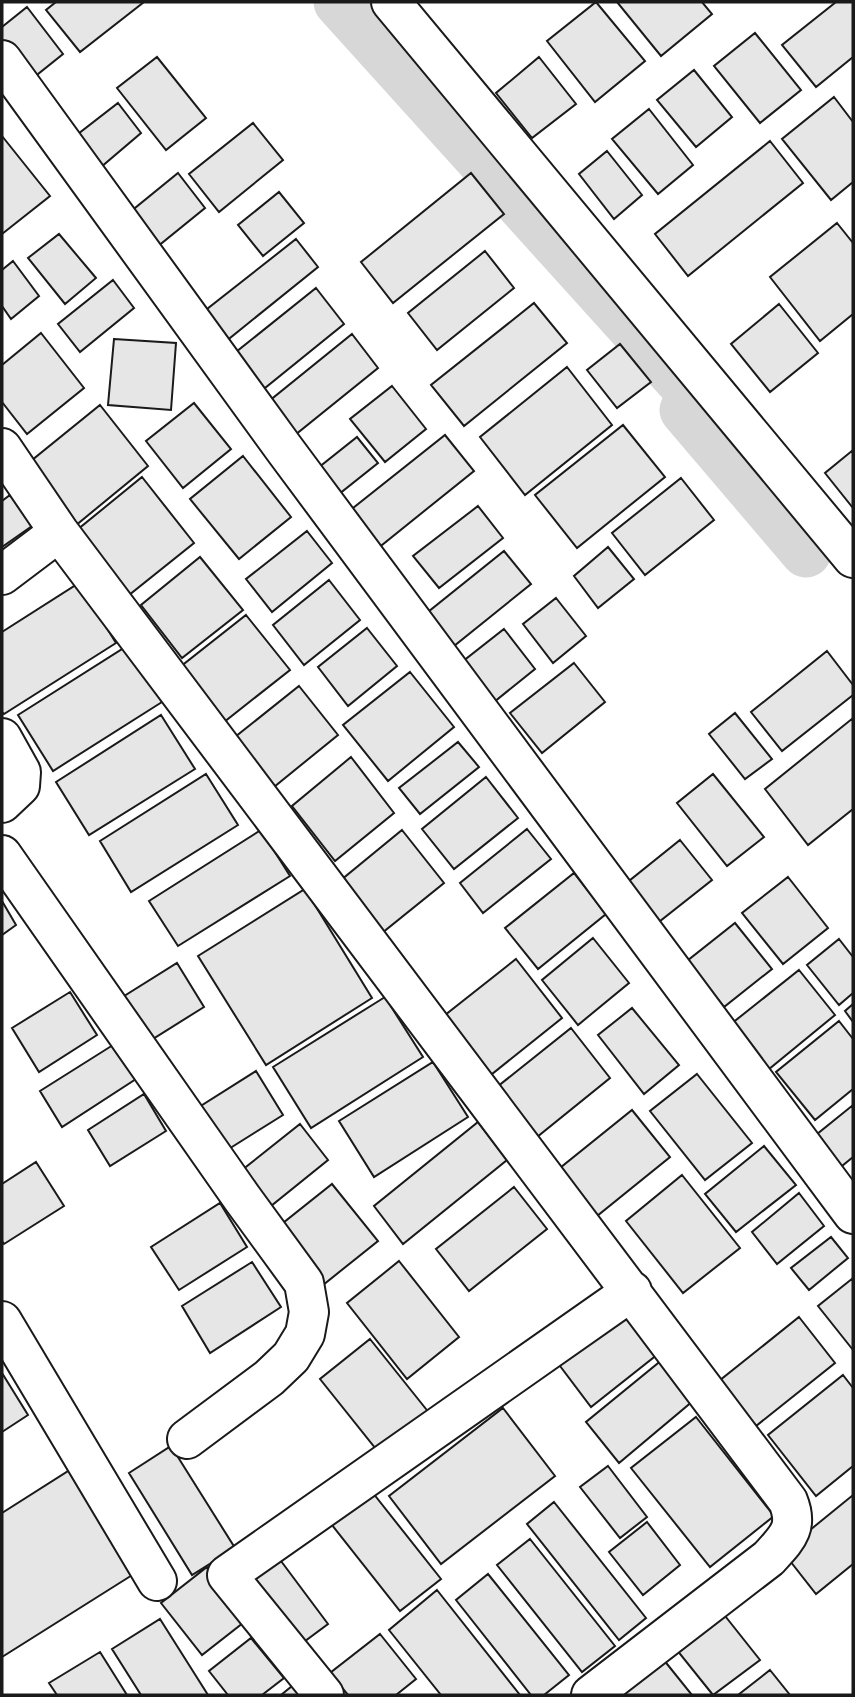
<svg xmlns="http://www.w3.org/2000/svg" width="855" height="1697" font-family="Ubuntu,sans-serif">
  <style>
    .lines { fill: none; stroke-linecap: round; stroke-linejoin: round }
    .canal { stroke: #d7d7d7; stroke-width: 51 }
    .building { fill: #e6e6e6; stroke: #1a1a1a; stroke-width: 2 }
    .minor-casing { stroke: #1a1a1a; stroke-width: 42 }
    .minor { stroke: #fff; stroke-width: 38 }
  </style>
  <rect width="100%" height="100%" fill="#fff"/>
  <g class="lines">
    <path class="canal" d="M339,2l384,425
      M685,410l121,142"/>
  </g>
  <path class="building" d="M56,2h88l-64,50 -34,-42z
    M596,2l49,59 -50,41 -48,-61z
    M617,2h85l10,12 -51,42z
    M836,2h17v55l-37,30 -34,-42z
    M27,7l36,47 -35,28 -26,-33v-22z
    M755,33l46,57 -41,33 -46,-57z
    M157,57l49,61 -40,32 -49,-62z
    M539,57l37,47 -44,34 -36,-45z
    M694,70l38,47 -36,30 -39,-47z
    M834,97l19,25v60l-22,18 -49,-61z
    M118,103l23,30 -47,40 -25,-32z
    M649,109l44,56 -35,29 -46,-55z
    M253,123l30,37 -64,52 -30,-38z
    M2,136l48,60 -48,38z
    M770,141l33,42 -115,93 -33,-42z
    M607,151l35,44 -28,24 -35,-45z
    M178,173l27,35 -53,43 -28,-34z
    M471,173l33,41 -111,89 -32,-41z
    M279,192l25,31 -41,33 -25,-31z
    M837,223l16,20v71l-33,27 -50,-64z
    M59,234l37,44 -31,26 -37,-46z
    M296,239l22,28 -93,75 -23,-29z
    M485,251l29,37 -77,62 -29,-37z
    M13,261l26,35 -28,23 -9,-13v-36z
    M113,280l21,28 -54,44 -22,-28z
    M316,288l28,36 -84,68 -29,-36z
    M534,303l33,40 -103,83 -33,-41z
    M779,304l39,49 -48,39 -39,-48z
    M41,333l43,55 -57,46 -25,-32v-37z
    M352,334l26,34 -88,71 -27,-33z
    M114,339l62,4 -5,67 -63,-5z
    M620,344l31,38 -34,26 -30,-38z
    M567,367l45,58 -87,70 -45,-58z
    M392,386l34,43 -41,33 -35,-43z
    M194,403l37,46 -48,39 -37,-47z
    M100,405l48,61 -73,60 -49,-61z
    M623,425l42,52 -88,71 -42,-53z
    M445,435l29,36 -97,78 -29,-37z
    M357,437l21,26 -44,35 -21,-26z
    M853,450v58l-28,-35z
    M243,456l48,61 -52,42 -49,-60z
    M142,477l52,66 -65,52 -52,-65z
    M681,478l33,42 -69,55 -33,-42z
    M10,495l22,31 -30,21v-46z
    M478,506l25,32 -64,50 -26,-32z
    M307,531l25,32 -60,49 -26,-33z
    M608,547l26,32 -36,29 -24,-32z
    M504,551l27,33 -77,62 -26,-34z
    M200,557l43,53 -61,48 -41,-53z
    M329,580l31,40 -56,45 -31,-40z
    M79,583l37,60 -112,71 -2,-2v-80z
    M556,598l30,38 -33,27 -30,-39z
    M246,615l44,55 -71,56 -44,-55z
    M367,628l30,38 -49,40 -30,-39z
    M504,629l31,40 -41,33 -32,-40z
    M127,646l35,56 -109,69 -35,-56z
    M827,651l26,34v10l-71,56 -31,-39z
    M574,663l31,39 -63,51 -32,-40z
    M410,672l44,55 -66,54 -45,-56z
    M299,686l39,49 -69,56 -39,-50z
    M735,713l37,46 -27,20 -36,-45z
    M161,715l34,54 -106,66 -33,-53z
    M853,718v91l-45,36 -43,-56z
    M458,742l21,25 -59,47 -21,-26z
    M351,757l43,56 -59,48 -43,-55z
    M206,774l32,51 -107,67 -31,-51z
    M713,774l51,63 -37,29 -50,-63z
    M486,777l32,41 -64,51 -32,-40z
    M527,829l24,30 -68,54 -23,-30z
    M261,830l29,46 -112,70 -29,-45z
    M402,830l42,53 -67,54 -42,-52z
    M680,840l32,40 -57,45 -31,-40z
    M574,873l32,41 -68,55 -33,-41z
    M788,877l40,51 -45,36 -41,-51z
    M305,889l67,109 -106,67 -68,-109z
    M2,901l14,24 -14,10z
    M735,923l37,46 -48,38 -37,-46z
    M593,938l36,45 -51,42 -36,-45z
    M839,939l14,18v36l-14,12 -32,-40z
    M516,959l46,59 -75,60 -47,-59z
    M177,963l27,44 -64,40 -27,-44z
    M799,970l36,45 -72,59 -37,-46z
    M70,992l27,43 -58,37 -27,-44z
    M385,997l38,60 -112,71 -38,-61z
    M853,1004v18l-8,-11z
    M632,1008l47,57 -35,29 -46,-59z
    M839,1021l14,18v50l-38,31 -39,-48z
    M571,1028l39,50 -73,59 -40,-50z
    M113,1045l23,34 -74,48 -22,-36z
    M433,1062l35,55 -94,60 -35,-56z
    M256,1071l27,44 -67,42 -28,-43z
    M697,1074l55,69 -47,37 -55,-69z
    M144,1094l22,37 -56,35 -22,-36z
    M853,1105v52l-16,13 -26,-31z
    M632,1110l38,47 -73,59 -37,-48z
    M478,1122l29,38 -104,84 -29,-38z
    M300,1124l28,36 -62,50 -29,-36z
    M764,1146l32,39 -60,47 -31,-38z
    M36,1162l28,44 -60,38 -2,-3v-57z
    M682,1175l58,73 -57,45 -57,-72z
    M332,1184l46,57 -55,44 -45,-58z
    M514,1187l33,42 -78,62 -33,-42z
    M799,1193l25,33 -47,38 -25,-32z
    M220,1203l27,44 -68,43 -28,-43z
    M831,1237l17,21 -39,32 -18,-22z
    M399,1261l60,76 -52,42 -60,-76z
    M252,1262l29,45 -71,46 -28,-47z
    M853,1278v72l-35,-44z
    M629,1305l34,45 -72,57 -34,-45z
    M799,1317l36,46 -79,63 -37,-45z
    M370,1339l60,75 -50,40 -60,-75z
    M668,1355l32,40 -81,68 -33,-41z
    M2,1373l26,42 -26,17z
    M843,1375l10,13v78l-37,30 -48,-61z
    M503,1408l52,68 -114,88 -52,-68z
    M696,1417l78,99 -64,51 -79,-99z
    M171,1446l64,102 -43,27 -63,-102z
    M608,1466l39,51 -27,21 -40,-51z
    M73,1468l64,104 -135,85v-144z
    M369,1488l72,91 -41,32 -72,-91z
    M853,1495v69l-37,30 -33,-42z
    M554,1502l92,116 -27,22 -92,-116z
    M647,1522l33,43 -37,30 -34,-43z
    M530,1539l85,107 -33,26 -85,-107z
    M278,1557l50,67 -31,23 -49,-67z
    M207,1567l41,52 -46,36 -41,-52z
    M488,1574l81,101 -25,20h-13l-75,-95z
    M437,1590l83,105h-79l-52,-65z
    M714,1602l46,58 -47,35 -45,-56z
    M160,1619l48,76h-67l-29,-46z
    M380,1634l36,45 -20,16h-48l-18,-22z
    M251,1638l33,40 -22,17h-34l-19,-24z
    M100,1652l27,43h-70l-8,-12z
    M659,1654l33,41h-85z
    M770,1670l20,25h-52z
    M302,1678l15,17h-36z"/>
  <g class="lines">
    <defs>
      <path id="minor" d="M391,2l462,556
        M2,60l283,390 568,764
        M2,448l57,84 729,969c11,27 -1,37 -19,57l-178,137
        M2,575l57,-43
        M2,738l19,34 -1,14 -18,17
        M2,855l240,343 62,85 5,29 -4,22 -14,23 -22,21 -82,61
        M2,1321l155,260
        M324,1695l-97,-120 405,-284"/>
    </defs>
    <use href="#minor" class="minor-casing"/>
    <use href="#minor" class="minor"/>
  </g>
  <rect width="855" height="1697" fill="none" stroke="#1a1a1a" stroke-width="7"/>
</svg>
